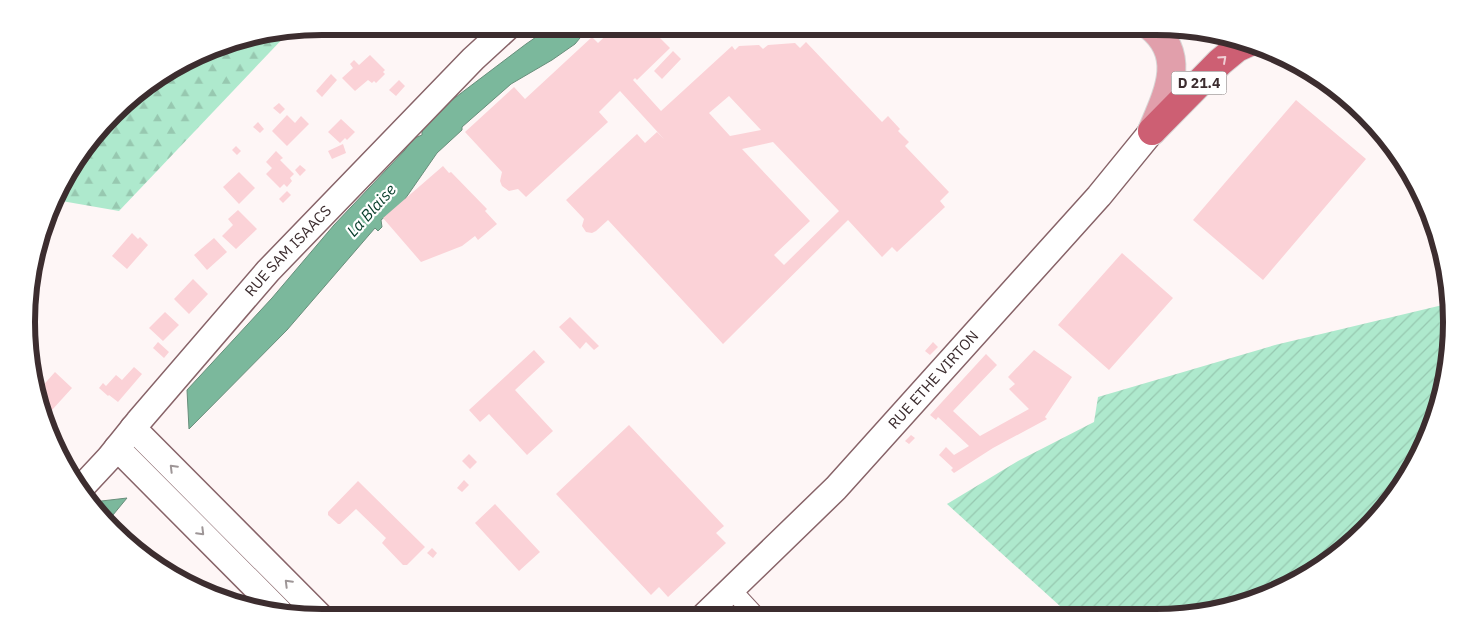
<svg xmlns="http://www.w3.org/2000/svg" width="1478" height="644" font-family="'IBM Plex Sans',sans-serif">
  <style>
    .forest { fill: url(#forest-firs) }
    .garden { fill: url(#garden-furrows) }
    .water { fill: #7bb89c; stroke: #688e7b }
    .building { fill: #fbd2d7; fill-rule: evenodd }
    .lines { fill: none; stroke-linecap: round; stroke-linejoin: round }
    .street-casing { stroke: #876368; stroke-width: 20 }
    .secondary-casing { stroke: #876368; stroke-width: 28 }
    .primary-casing { stroke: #d8d5d5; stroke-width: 30 }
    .highway-casing { stroke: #d8d5d5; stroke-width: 30 }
    .street { stroke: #fff; stroke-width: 18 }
    .secondary { stroke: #fff; stroke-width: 25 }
    .primary { stroke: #e19fab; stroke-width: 28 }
    .highway { stroke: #cd5f73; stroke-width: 28 }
    .oneway { stroke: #f0cfd5 }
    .oneway2 { stroke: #9e9697 }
    .labels { text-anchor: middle; stroke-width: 4.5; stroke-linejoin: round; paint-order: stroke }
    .shield { fill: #fff; stroke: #766c6d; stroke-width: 1 }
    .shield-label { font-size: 14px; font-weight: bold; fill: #3c2d2f }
    .street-label { font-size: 15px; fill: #3c2d2f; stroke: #fff }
    .water-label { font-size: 16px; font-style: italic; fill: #073d2a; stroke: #fff }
    .rim { fill: none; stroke: #3c2d2f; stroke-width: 6 }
  </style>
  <defs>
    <pattern id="forest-firs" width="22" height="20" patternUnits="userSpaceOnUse" patternTransform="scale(1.25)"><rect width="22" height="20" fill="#aee9cd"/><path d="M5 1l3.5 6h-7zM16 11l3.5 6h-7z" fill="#97c8b0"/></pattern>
    <pattern id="garden-furrows" width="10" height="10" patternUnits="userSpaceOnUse" patternTransform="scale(1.25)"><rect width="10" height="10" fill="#aee9cd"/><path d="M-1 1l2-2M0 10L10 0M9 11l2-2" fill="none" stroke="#97c8b0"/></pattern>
  </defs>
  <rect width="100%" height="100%" fill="#fef6f6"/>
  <path class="forest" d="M289,32l-170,179 -63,-11 10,-26 61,-75 100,-57z"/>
  <path class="garden" d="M1451,303l-15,114 -45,85 -55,54 -67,39 -74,20 -124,1 -124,-112 71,-43 76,-39 4,-25 177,-52z"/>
  <path class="water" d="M552,26h38l-15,18 -23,16 -41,24 -49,43v3l-25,23 -34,49 -22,18 1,7 -4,4 -3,-3 -88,102 -98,99 -2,-39 85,-92 62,-73 71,-75 7,-11 10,-4v-4l30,-31 74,-56z
    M127,498l-19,23 -15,-19z"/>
  <path class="building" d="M616,26h32l22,22 -33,32 -2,-2 -2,2 28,31 71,-65 3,4 4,-4 20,-1 4,4 5,-4 27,-2 5,5 6,-6 76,80 6,-6 12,13 -2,2 11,11 -4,4 44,46 -9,9 5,6 -48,45 -5,-5 -10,10 -34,-37 -125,124 -115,-124 -12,11 -4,2 -6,-1 -4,-6 2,-7 -18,-19 71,-66 8,9 12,-11 7,7 -44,-48 -21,21 9,10 -82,75 -8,-8 -9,2 -7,-5 -2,-5 2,-9 -37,-40 49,-45 11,12 67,-62 6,6zM729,96l32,34 -31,6 -21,-23zM773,142l66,69 -55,54 -10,-10 36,-34 -68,-72z
    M673,51l8,8 -19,20 -8,-8z
    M370,55l15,15 -2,2 2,2 -9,9 -2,-2 -2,2 -4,-3 -13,11 -13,-13 11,-10 -3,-4 4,-4 5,5z
    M331,74l6,6 -15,17 -6,-6z
    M399,80l6,6 -9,10 -7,-6z
    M1296,100l70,59 -103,121 -70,-60z
    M279,103l6,6 -5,5 -7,-6z
    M287,115l8,8 6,-7 8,8 -22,22 -15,-15z
    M341,119l14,13 -8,8 -2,-2 -5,5 -12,-11z
    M258,122l6,7 -4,4 -7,-6z
    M343,144l3,9 -14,6 -4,-8z
    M236,146l5,5 -4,4 -5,-5z
    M276,151l7,7 -3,2 14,14 -4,4 2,3 -5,6 -3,-3 -4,4 -14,-14 6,-6 -6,-6z
    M300,165l6,5 -6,6 -5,-6z
    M443,166l6,7 2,-1 36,37 -2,2 12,13 -19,16 -3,-4 -13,10 -41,16 -38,-44z
    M239,172l16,16 -16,16 -16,-17z
    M287,191l4,4 -8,8 -4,-4z
    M238,210l19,19 -21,20 -14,-13 11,-11 -5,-6z
    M132,233l6,6 2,-2 8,8 -21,24 -15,-13z
    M214,238l13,14 -20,18 -13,-15z
    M1122,253l51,45 -64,72 -51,-45z
    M193,279l15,15 -19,20 -15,-15z
    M165,312l14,13 -16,16 -14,-13z
    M570,317l29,29 -5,4 -8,-8 -6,7 -21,-22z
    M158,342l11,10 -5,6 -11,-10z
    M933,342l5,5 -8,8 -5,-4z
    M534,350l11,12 -30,28 38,41 -26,24 -38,-41 -9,8 -11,-12z
    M1034,350l38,27 -27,40 2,2 -54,29 -39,25 -3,-3 2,-2 -14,-13 7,-8 8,8 15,-9 -31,-29 -2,3 -6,-5 56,-61 11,11 -44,46 27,25 49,-27 -20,-20 6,-5 -7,-7z
    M134,367l8,7 -24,28 -9,-7 -1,1 -9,-8 4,-5 3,3 10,-11 6,5z
    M55,372l17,16 -20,22 -10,-9 -3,-11z
    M629,425l95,101 -8,7 10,10 -58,54 -9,-10 -8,8 -95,-101z
    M911,435l4,3 -6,6 -4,-3z
    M469,454l8,8 -7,7 -8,-8z
    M464,480l5,5 -7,7 -5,-4z
    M358,481l67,66 -18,18h-4l-21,-22 4,-5 -30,-29 -16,15h-2l-10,-9v-3z
    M495,504l45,48 -21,19 -44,-48z
    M432,548l5,5 -4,5 -6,-5z"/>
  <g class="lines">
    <defs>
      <path id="street" d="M731,589l25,27"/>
      <g id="secondary">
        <path d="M133,428l189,190"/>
        <path d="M117,448l162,163"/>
        <path id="s1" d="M81,488l28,-30 29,-36 130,-151 205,-212 36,-33"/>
        <path id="s2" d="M703,617l133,-129 263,-292 53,-65"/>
      </g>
      <path id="primary" d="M1150,26c38,30 17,69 2,105"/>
      <path id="highway" d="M1152,131l68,-69 17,-14 13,-6"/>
    </defs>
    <use href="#street" class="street-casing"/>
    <use href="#secondary" class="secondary-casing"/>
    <use href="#primary" class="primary-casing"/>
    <use href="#highway" class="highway-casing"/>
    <use href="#street" class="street"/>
    <use href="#secondary" class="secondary"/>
    <use href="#primary" class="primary"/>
    <use href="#highway" class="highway"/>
  </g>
  <defs><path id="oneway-chevron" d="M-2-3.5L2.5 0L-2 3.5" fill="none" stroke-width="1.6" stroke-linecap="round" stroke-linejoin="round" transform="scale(1.25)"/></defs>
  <use class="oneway" href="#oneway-chevron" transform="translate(1223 59) rotate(-42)"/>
  <g class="oneway2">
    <use href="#oneway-chevron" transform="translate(173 468) rotate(-135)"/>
    <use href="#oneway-chevron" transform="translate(201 532) rotate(45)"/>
    <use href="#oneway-chevron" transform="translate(288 583) rotate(-135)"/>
  </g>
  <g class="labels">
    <rect class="shield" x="1171.5" y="71.5" width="55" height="23" rx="4"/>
    <g class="shield-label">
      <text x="1199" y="88">D 21.4</text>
    </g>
    <g class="street-label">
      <text dy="5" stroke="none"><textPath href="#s1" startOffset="315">RUE SAM ISAACS</textPath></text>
      <text dy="5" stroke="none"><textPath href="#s2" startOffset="331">RUE ETHE VIRTON</textPath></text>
    </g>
    <g class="water-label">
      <text transform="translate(371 210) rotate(-48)" y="6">La Blaise</text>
    </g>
  </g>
  <path d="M0 0H1478V644H0ZM322 35H1156A287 287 0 0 1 1443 322V322A287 287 0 0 1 1156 609H322A287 287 0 0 1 35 322V322A287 287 0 0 1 322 35Z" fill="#fff" fill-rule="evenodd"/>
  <path class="rim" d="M322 35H1156A287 287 0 0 1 1443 322V322A287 287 0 0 1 1156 609H322A287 287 0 0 1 35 322V322A287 287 0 0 1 322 35Z"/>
</svg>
